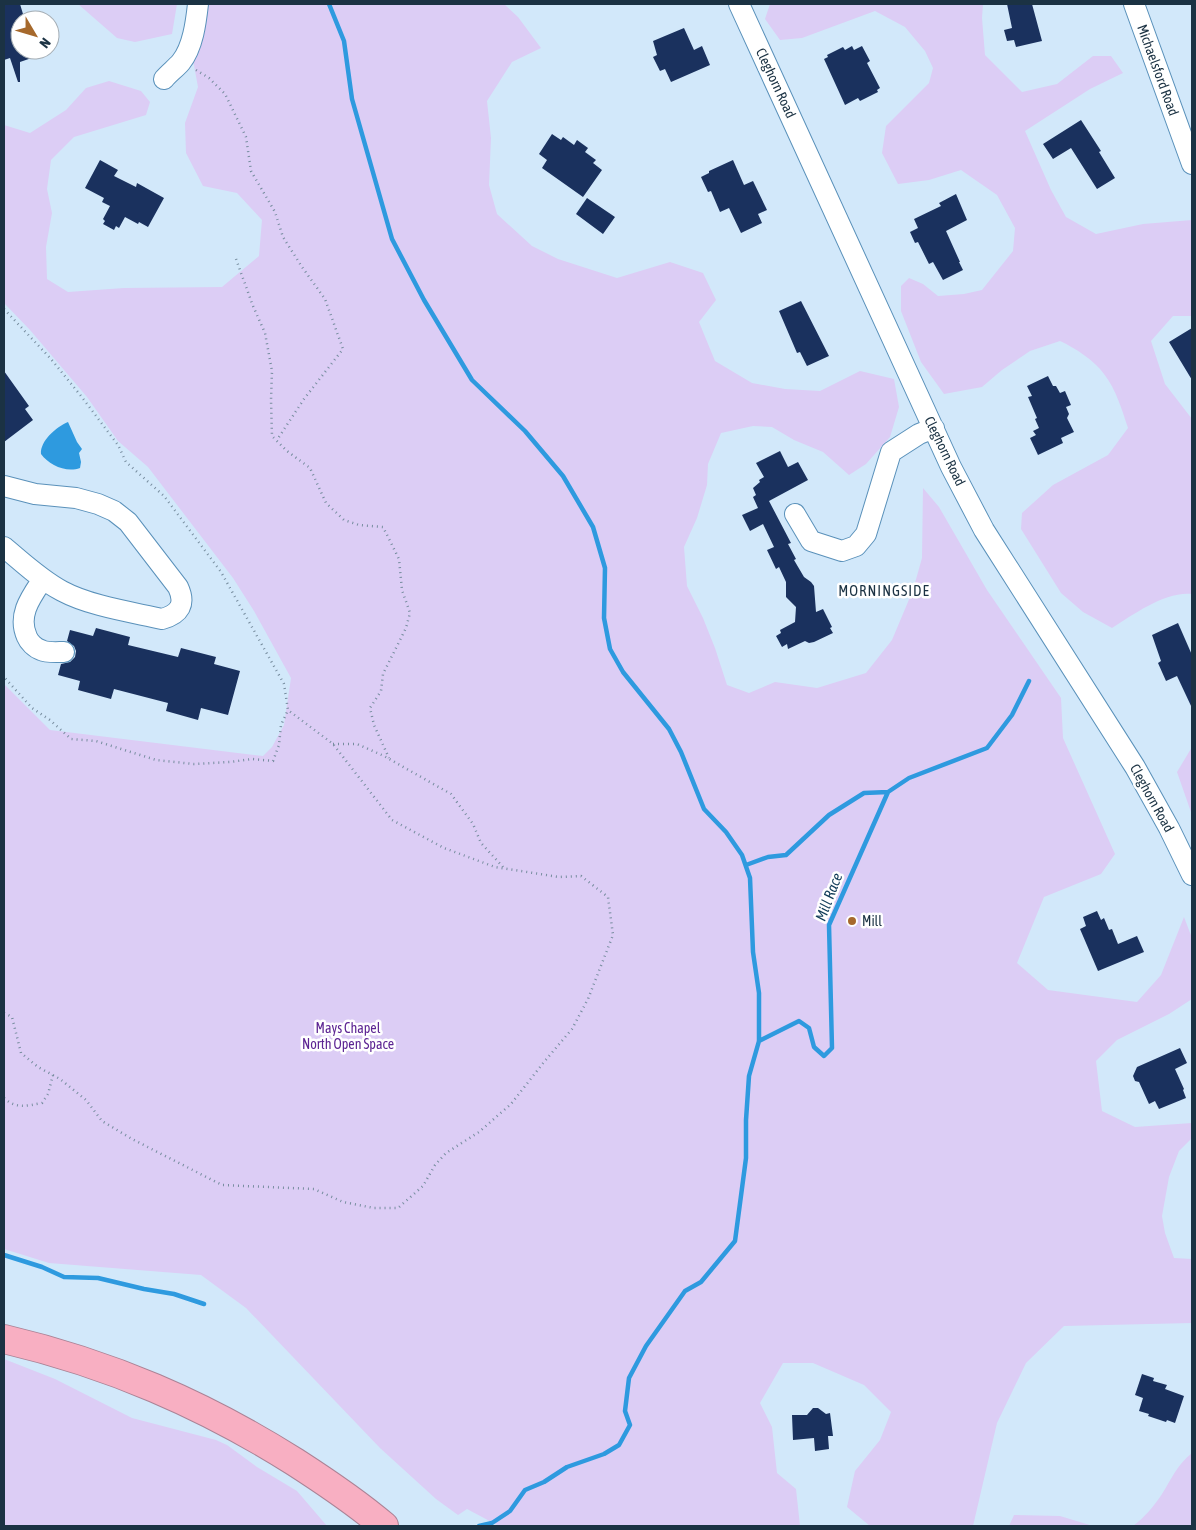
<svg xmlns="http://www.w3.org/2000/svg" width="1196" height="1530" font-family="'Asap Condensed',sans-serif">
  <style>
    .green { fill: #dccdf5 }
    .water { fill: #2e9adf }
    .lines { fill: none; stroke-linecap: round; stroke-linejoin: round }
    .stream { stroke: #2e9adf; stroke-width: 4.5 }
    .building { fill: #1a315e }
    .minor-casing { stroke: #5a91ba; stroke-width: 22 }
    .highway-casing { stroke: #ab8396; stroke-width: 30 }
    .path { stroke: #778d9f; stroke-width: 2.5; stroke-dasharray: 1 4; stroke-linecap: butt }
    .minor { stroke: #fff; stroke-width: 20 }
    .highway { stroke: #f8afc2; stroke-width: 28 }
    .poi-dot { fill: #a6692c; stroke: #fff; stroke-width: 2 }
    .labels { text-anchor: middle; stroke-width: 5; stroke-linejoin: round; paint-order: stroke }
    .street-label { font-size: 14px; fill: #1b3243; stroke: #fff }
    .poi-label { font-size: 14px; fill: #1b3243; stroke: #fff; text-anchor: start }
    .park-label { font-size: 14px; fill: #5d2593; stroke: #fff }
    .neighbourhood-label { font-size: 15px; letter-spacing: 1px; fill: #1b3243; stroke: #fff }
    .water-label { font-size: 15px; font-style: italic; fill: #0f3a57; stroke: #fff }
  </style>
  <rect width="100%" height="100%" fill="#d2e8fa"/>
  <path class="green" d="M78,4h99l-5,30 -37,8 -18,-4z
    M206,4h298l14,13 23,31 -29,14 -25,39 4,37 -2,47 8,29 35,32 26,13 59,19 53,-16 33,11 13,27 -17,22 16,39 37,22 33,6 35,2 40,-20 34,8 5,28 -9,30 -24,27 -17,11 -26,-23 -29,-12 -22,-13 -19,-1 -32,7 -13,31 -1,21 -10,33 -13,29 3,39 16,32 12,30 12,37 22,8 26,-11 42,6 49,-15 26,-33 21,-50 9,-32 1,-70 16,19 48,83 74,108 2,40 52,116 -14,20 -57,23 -27,66 31,27 89,12 24,-27 23,-58 8,21v61l-23,15 -52,26 -21,21 6,50 33,16 57,-4v15l-13,13 -10,26 -7,39 3,17 9,25 18,1v64l-128,3 -38,37 -29,60 -24,103h-103l-23,-19 8,-36 25,-31 11,-28 -27,-27 -51,-22h-30l-23,40 12,24 5,46 19,16 4,37h-301l-32,-17 -9,6 -22,-16 -56,-51 -134,-140 -45,-33 -152,-12 -45,-14v-565l46,46 213,26 9,-9 12,-22 7,-47 -37,-67 -21,-33 -85,-111 -30,-26 -31,-44 -57,-67 -26,-27v-178l26,8 36,-23 20,-22 23,-7 32,10 9,11 -4,13 -72,22 -23,23 -4,29 5,24 -6,34 1,32 21,13 56,-4 98,-1 37,-31 3,-36 -25,-27 -34,-7 -17,-33 -1,-30 13,-36 -5,-27z
    M770,4h213l-1,14 3,37 37,37 35,-8 36,-28h18l12,17 -33,16 -65,42 26,59 15,27 30,17 47,-10 49,-4v96h-19l-22,25 14,43 27,35v175c-26,-3 -58,20 -80,34l-29,-16 -22,-19 -40,-64 1,-16 31,-28 55,-30 20,-27c-6,-18 -12,-39 -24,-54 -10,-14 -29,-26 -44,-33l-30,10 -28,19 -20,17 -38,7 -23,-32 -20,-51v-25l8,-8 14,6 15,12 26,-2 18,-4 31,-39 2,-23 -18,-33 -36,-25 -32,10 -31,4 -16,-31 4,-27 43,-43 4,-15 -8,-17 -20,-24 -30,-16 -73,27 -22,2 -15,-21z
    M1192,747v68l-15,-43z
    M4,1359l51,20 77,39 84,22 11,5 30,22 40,24 30,35h-323z
    M1192,1453v73h-59c12,-9 21,-20 29,-32 10,-16 15,-29 30,-41z
    M1014,1515l46,1 33,10h-84z"/>
  <path class="water" d="M68,422l9,20 5,7 -3,4 2,9 -1,6c-14,5 -31,-3 -39,-14 -1,-13 15,-27 27,-32z"/>
  <g class="lines">
    <path class="stream" d="M329,4l15,37 8,58 40,140 32,61 48,80 53,51 38,45 30,51 12,41 -1,50 6,31 13,23 46,57 12,23 23,57 22,23 16,23 8,23 3,74 6,41v48l-10,35 -3,44v38l-11,83 -34,41 -16,9 -39,55 -17,32 -4,33 5,14 -11,20 -15,9 -37,13 -23,15 -19,8 -15,21 -18,12 -13,3
      M746,865l22,-8 18,-2 43,-40 35,-22 24,-1 21,-14 78,-30 25,-33 17,-34
      M759,1041l40,-20 10,7 5,19 10,9 8,-8 -3,-123 59,-133
      M4,1255l38,12 22,10 34,1 46,11 30,5 30,10"/>
  </g>
  <path class="building" d="M4,4h16l3,10 -1,1 1,5h-3v30h29v2l-29,10v20h-2l-8,-24 -6,2z
    M1007,4h25l10,37 -26,6 -2,-7 -7,1 -3,-11 8,-2z
    M684,28l10,22 8,-4 8,19 -39,17 -6,-13 -5,2 -7,-14 4,-2 -4,-14z
    M852,46l2,4 8,-4 8,15 -3,2 13,25 -3,2 1,2 -18,9 -2,-3 -13,7 -21,-46 4,-2 -1,-2 16,-8 2,3z
    M1081,120l20,31 -2,1 16,26 -18,11 -26,-41 -18,11 -10,-15z
    M552,134l9,6 2,-3 11,8 3,-5 11,8 -3,4 11,8 -3,3 9,7 -19,27 -41,-29 5,-8 -8,-6z
    M100,160l18,10 -4,6 22,11 1,-4 27,15 -16,29 -9,-5 -1,2 -13,-7 -6,11 -3,-2 -2,4 -11,-6 2,-3 -2,-2 7,-13 -8,-4 2,-4 -19,-10z
    M733,160l11,25 9,-4 14,29 -9,4 4,9 -21,10 -12,-25 -9,4 -9,-21 -3,1 -7,-15 8,-4v-2z
    M956,194l11,26 -21,11 14,31h-1l4,8 -20,10 -10,-18 -4,2 -11,-22 -3,1 -5,-11 8,-4 -4,-9 27,-13 -2,-3z
    M587,198l28,19 -12,17 -27,-20z
    M801,301l28,55 -22,10 -7,-14 -3,1 -18,-42z
    M1192,328v52l-23,-38z
    M4,371l25,35 -4,3 8,11 -29,22z
    M1048,376l5,10h3l4,7 5,-2 6,14 -5,2 3,7 -2,4 7,14 -13,6 2,5 -25,12 -8,-17 6,-3 -3,-4 6,-3 -4,-9 2,-1 -9,-21 4,-1 -5,-10z
    M780,451l8,16 10,-5 10,18 -39,21 22,42 -3,1 8,15 -2,1 10,17 7,5 3,4 2,26 7,-3 9,18 -2,1 3,5 -19,9 -5,1 -4,-2 -17,8 -1,-5 -5,3 -6,-11 5,-3 -1,-3 15,-8 1,-15 -10,-10v-15l-7,-15 -3,2 -9,-19 7,-3 -11,-23 -13,7 -8,-16 16,-7 -5,-11 3,-2 -3,-7 7,-6 -1,-2 5,-3 -8,-14z
    M1178,623l14,32v53l-15,-32 -11,5 -8,-18 3,-2 -9,-26z
    M96,628l34,9 -2,8 50,12 3,-9 35,9 -2,7 26,7 -12,44 -27,-7 -3,12 -32,-9 2,-8 -54,-14 -3,10 -33,-9 2,-9 -22,-6 3,-11 9,-2 5,-5 1,-6 -2,-5 -7,-5 3,-11 23,6z
    M1097,911l4,9 3,-2 5,12 3,-1 6,15 19,-8 7,16 -46,19 -18,-42 6,-3 -3,-9z
    M1180,1048l7,15 -12,6 9,20 -1,1 3,8 -27,11 -4,-8 -6,3 -10,-22 -4,-1 -2,-5 4,-9z
    M1142,1374l12,4 -1,3 14,4 -2,4 19,7 -9,27 -8,-3 -1,2 -18,-6 1,-2 -10,-3 4,-13 -8,-3z
    M813,1408h5l8,6 4,-1 3,23h-5l1,13 -14,2 -1,-13 -21,2 -1,-25h15z"/>
  <g class="lines">
    <defs>
      <path id="minor" d="M739,4l212,463 33,63 151,237 34,61 23,47
        M1134,4l58,160
        M164,79c5,-6 12,-11 17,-17 12,-15 15,-40 17,-58
        M4,486l31,8 41,4 22,6 16,7 14,11 50,65c8,17 2,27 -16,32 -31,-7 -72,-13 -100,-28 -21,-11 -40,-29 -58,-44
        M795,514l16,27 31,10 14,-5 10,-12 25,-82 28,-18 15,-6
        M43,579c-12,18 -26,36 -16,58 2,5 8,11 14,13 6,3 16,2 23,2"/>
      <path id="highway" d="M4,1339c106,25 199,65 291,123 31,20 61,40 89,64"/>
    </defs>
    <use href="#minor" class="minor-casing"/>
    <use href="#highway" class="highway-casing"/>
    <path class="path" d="M196,70l13,8 16,16 21,43 5,34 24,41 8,25 19,30 23,32 18,50 -39,50 -27,41
      M236,259l17,47 12,27 7,38 -1,29 1,36 15,15 23,17 16,35 18,17 15,5 24,2 16,32 3,31 8,23 -4,15 -23,46 -2,17 -11,17 4,17 15,33
      M4,309l47,50 30,37 37,49 8,17 38,34 57,76 63,112 4,26 -7,15 -2,20 -6,16 -21,-2 -22,3 -36,2 -38,-4 -60,-19 -25,-2 -21,-19 -18,-12 -28,-31
      M333,744h24l27,12 67,38 22,30 8,19 23,25
      M4,1013l8,4 9,36 17,14 22,12 26,21 16,21 30,18 90,46 92,4 29,13 31,6h24l25,-22 12,-21 11,-12 33,-21 32,-28 33,-42 28,-33 16,-30 25,-64 -5,-38 -27,-21 -22,1 -64,-10 -51,-19 -52,-28 -59,-76 -45,-34
      M4,1098c12,11 22,8 38,5l6,-9 5,-19"/>
    <use href="#minor" class="minor"/>
    <use href="#highway" class="highway"/>
  </g>
  <circle class="poi-dot" cx="852" cy="921" r="5"/>
  <g class="labels">
    <g class="street-label">
      <text transform="translate(1158 70) rotate(70)" y="5">Michaelsford Road</text>
      <text transform="translate(776 83) rotate(65)" y="5">Cleghorn Road</text>
      <text transform="translate(945 451) rotate(64)" y="5">Cleghorn Road</text>
      <text transform="translate(1152 798) rotate(61)" y="5">Cleghorn Road</text>
    </g>
    <g class="poi-label">
      <text x="862" y="926">Mill</text>
    </g>
    <g class="park-label">
      <text x="348" y="1033">Mays Chapel<tspan x="348" dy="16">North Open Space</tspan></text>
    </g>
    <g class="neighbourhood-label">
      <text x="884" y="596">MORNINGSIDE</text>
    </g>
    <g class="water-label">
      <text transform="translate(829 897) rotate(-69)" y="5">Mill Race</text>
    </g>
  </g>
  <rect width="1196" height="1530" fill="none" stroke="#1b3243" stroke-width="10"/>
  <g transform="translate(35 35) rotate(128)"><circle r="24" fill="#ffffff" stroke="#a4adb4"/>
  <path d="M0-4L9 19L0 12L-9 19Z" fill="#a6692c"/>
  <text y="-8" font-size="14" font-weight="bold" text-anchor="middle" fill="#1b3243">N</text>
  </g>
</svg>
